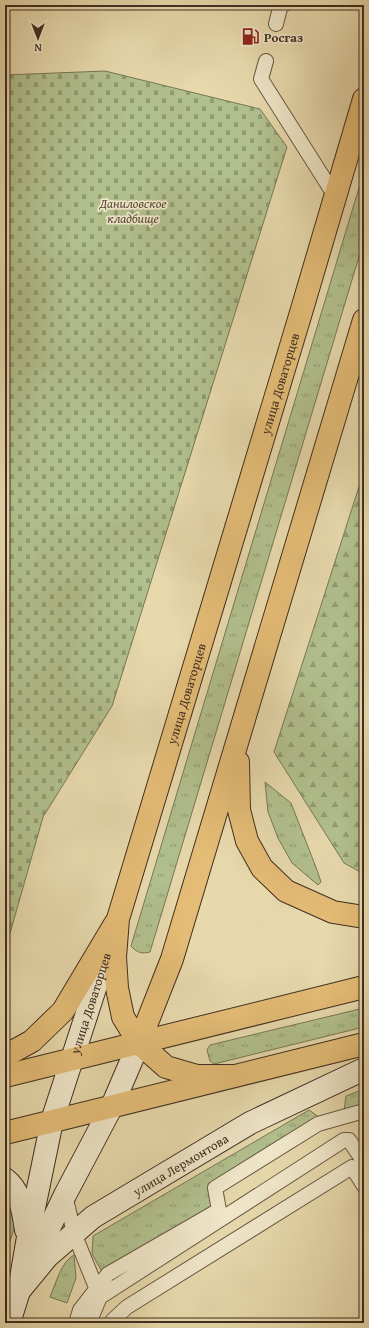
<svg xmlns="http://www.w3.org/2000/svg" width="369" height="1328" font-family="'Gentium Book Plus',serif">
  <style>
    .grass { fill: url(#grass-tufts); stroke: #787757 }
    .forest { fill: url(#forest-firs); stroke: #787757 }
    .cemetery { fill: url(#cemetery-stones); stroke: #787757 }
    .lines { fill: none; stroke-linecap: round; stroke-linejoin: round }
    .lane-casing { stroke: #6a5944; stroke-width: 16 }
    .secondary-casing { stroke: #402e21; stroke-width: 24 }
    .primary-casing { stroke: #402e21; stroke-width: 24 }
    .lane { stroke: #efe6c9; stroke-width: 14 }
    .secondary { stroke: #efe6c9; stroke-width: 22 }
    .primary { stroke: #e4bc76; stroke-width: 22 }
    .labels { text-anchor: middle; stroke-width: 3.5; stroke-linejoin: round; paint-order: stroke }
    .poi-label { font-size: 13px; font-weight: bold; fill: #402e21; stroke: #efe6c9; text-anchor: start }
    .park-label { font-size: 13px; font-style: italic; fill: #574b37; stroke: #efe6c9 }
    .street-label { font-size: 13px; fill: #402e21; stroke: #efe6c9 }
  </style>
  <defs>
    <pattern id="grass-tufts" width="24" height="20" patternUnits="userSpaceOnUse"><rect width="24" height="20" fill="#b1c08d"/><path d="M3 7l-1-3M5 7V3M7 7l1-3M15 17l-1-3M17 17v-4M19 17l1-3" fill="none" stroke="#919c73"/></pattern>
    <pattern id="forest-firs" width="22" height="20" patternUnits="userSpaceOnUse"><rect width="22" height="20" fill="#b1c08d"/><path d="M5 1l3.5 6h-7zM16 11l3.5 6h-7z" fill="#919c73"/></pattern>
    <pattern id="cemetery-stones" width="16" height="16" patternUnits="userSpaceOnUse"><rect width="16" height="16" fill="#b1c08d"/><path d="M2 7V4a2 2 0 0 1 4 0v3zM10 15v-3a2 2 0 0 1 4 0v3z" fill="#919c73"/></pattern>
  </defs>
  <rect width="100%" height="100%" fill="#e7d9ac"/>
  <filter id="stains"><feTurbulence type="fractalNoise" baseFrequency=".005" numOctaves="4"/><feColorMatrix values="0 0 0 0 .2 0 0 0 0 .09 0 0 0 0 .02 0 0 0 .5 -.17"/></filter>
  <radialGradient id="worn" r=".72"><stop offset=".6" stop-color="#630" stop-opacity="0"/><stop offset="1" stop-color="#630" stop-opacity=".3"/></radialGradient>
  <path class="grass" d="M364,171v69l-214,712c-8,2 -13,1 -19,-6z
    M265,782l26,21 26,67 4,12 -3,3 -26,-22 -14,-25 -10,-26z
    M364,1008v19l-150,37 -4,-3 -3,-11 3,-5z
    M364,1089v16l-20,6 2,-15z
    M309,1110l10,7 -106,70 4,23 -113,65 -12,-21 1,-18z
    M5,1196l3,3 7,21 -2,12 -8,24z
    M74,1255l2,23 -9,25 -17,-6c6,-14 11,-35 24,-42z"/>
  <path class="forest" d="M364,471v403l-20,-11 -70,-111z"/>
  <path class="cemetery" d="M105,71l155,38 27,38 -175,559 -69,111 -38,134v-876z"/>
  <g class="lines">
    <defs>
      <path id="lane" d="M276,24l4,-16 3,-3
        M266,61l-5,18 74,117
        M65,1195l9,38 25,62
        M76,1323l4,-13 28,-36 111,-64 -4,-22 103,-64 46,-13
        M89,1323l11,-26 244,-157h5l15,22
        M113,1323v-3l14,-13 225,-140 12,19"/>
      <g id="secondary">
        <path d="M5,1179c16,12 18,33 21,51"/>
        <path id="s1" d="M19,1290l9,-53 24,-116 59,-182"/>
        <path id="s2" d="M19,1291l28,-34 46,-40 157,-94 114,-54"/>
        <path d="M9,1323l10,-32 46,-96 47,-89 27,-63"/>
      </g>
      <g id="primary">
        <path d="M238,762l1,48 8,31 15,27 24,23 47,21 31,5"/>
        <path d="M139,1043l33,-84 192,-639"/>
        <path d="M5,1056l27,-15 31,-30 52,-87"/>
        <path d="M5,1076l359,-89"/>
        <path id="s3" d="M233,1076h-36l-31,-9 -27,-24 -16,-26 -6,-29 -2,-31 3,-38 182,-603 64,-217"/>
        <path d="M5,1133l359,-89"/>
      </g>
    </defs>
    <use href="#lane" class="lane-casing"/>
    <use href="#secondary" class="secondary-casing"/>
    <use href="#primary" class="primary-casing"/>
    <use href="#lane" class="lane"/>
    <use href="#secondary" class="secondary"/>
    <use href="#primary" class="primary"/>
  </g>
  <defs>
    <symbol id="fuel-bare" viewBox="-9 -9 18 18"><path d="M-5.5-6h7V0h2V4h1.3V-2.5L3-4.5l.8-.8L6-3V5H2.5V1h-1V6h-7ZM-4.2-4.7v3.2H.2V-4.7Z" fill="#8f2418" stroke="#efe6c9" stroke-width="2.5" paint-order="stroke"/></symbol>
  </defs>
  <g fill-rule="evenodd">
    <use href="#fuel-bare" x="238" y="24" width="25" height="25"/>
  </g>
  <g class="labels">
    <g class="poi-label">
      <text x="264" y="42">Росгаз</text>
    </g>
    <g class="park-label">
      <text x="133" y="208">Даниловское<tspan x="133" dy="15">кладбище</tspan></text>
    </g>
    <g class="street-label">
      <text dy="5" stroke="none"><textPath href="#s3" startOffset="793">улица Доваторцев</textPath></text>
      <text dy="5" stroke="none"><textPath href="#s3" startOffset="469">улица Доваторцев</textPath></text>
      <text dy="5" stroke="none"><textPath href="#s1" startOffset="296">улица Доваторцев</textPath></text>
      <text dy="5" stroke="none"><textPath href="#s2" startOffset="207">улица Лермонтова</textPath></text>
    </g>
  </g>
  <rect width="369" height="1328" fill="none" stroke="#e7d9ac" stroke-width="20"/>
  <rect x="6" y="6" width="357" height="1316" fill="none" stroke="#402e21" stroke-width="2"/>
  <rect x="10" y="10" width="349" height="1308" fill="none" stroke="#402e21"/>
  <g transform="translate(38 38) rotate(180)" stroke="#efe6c9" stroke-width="3" paint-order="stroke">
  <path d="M0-3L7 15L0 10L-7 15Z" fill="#402e21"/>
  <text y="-6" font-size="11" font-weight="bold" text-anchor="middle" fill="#402e21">N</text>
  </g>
  <rect width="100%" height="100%" filter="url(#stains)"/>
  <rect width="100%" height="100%" fill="url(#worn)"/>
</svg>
